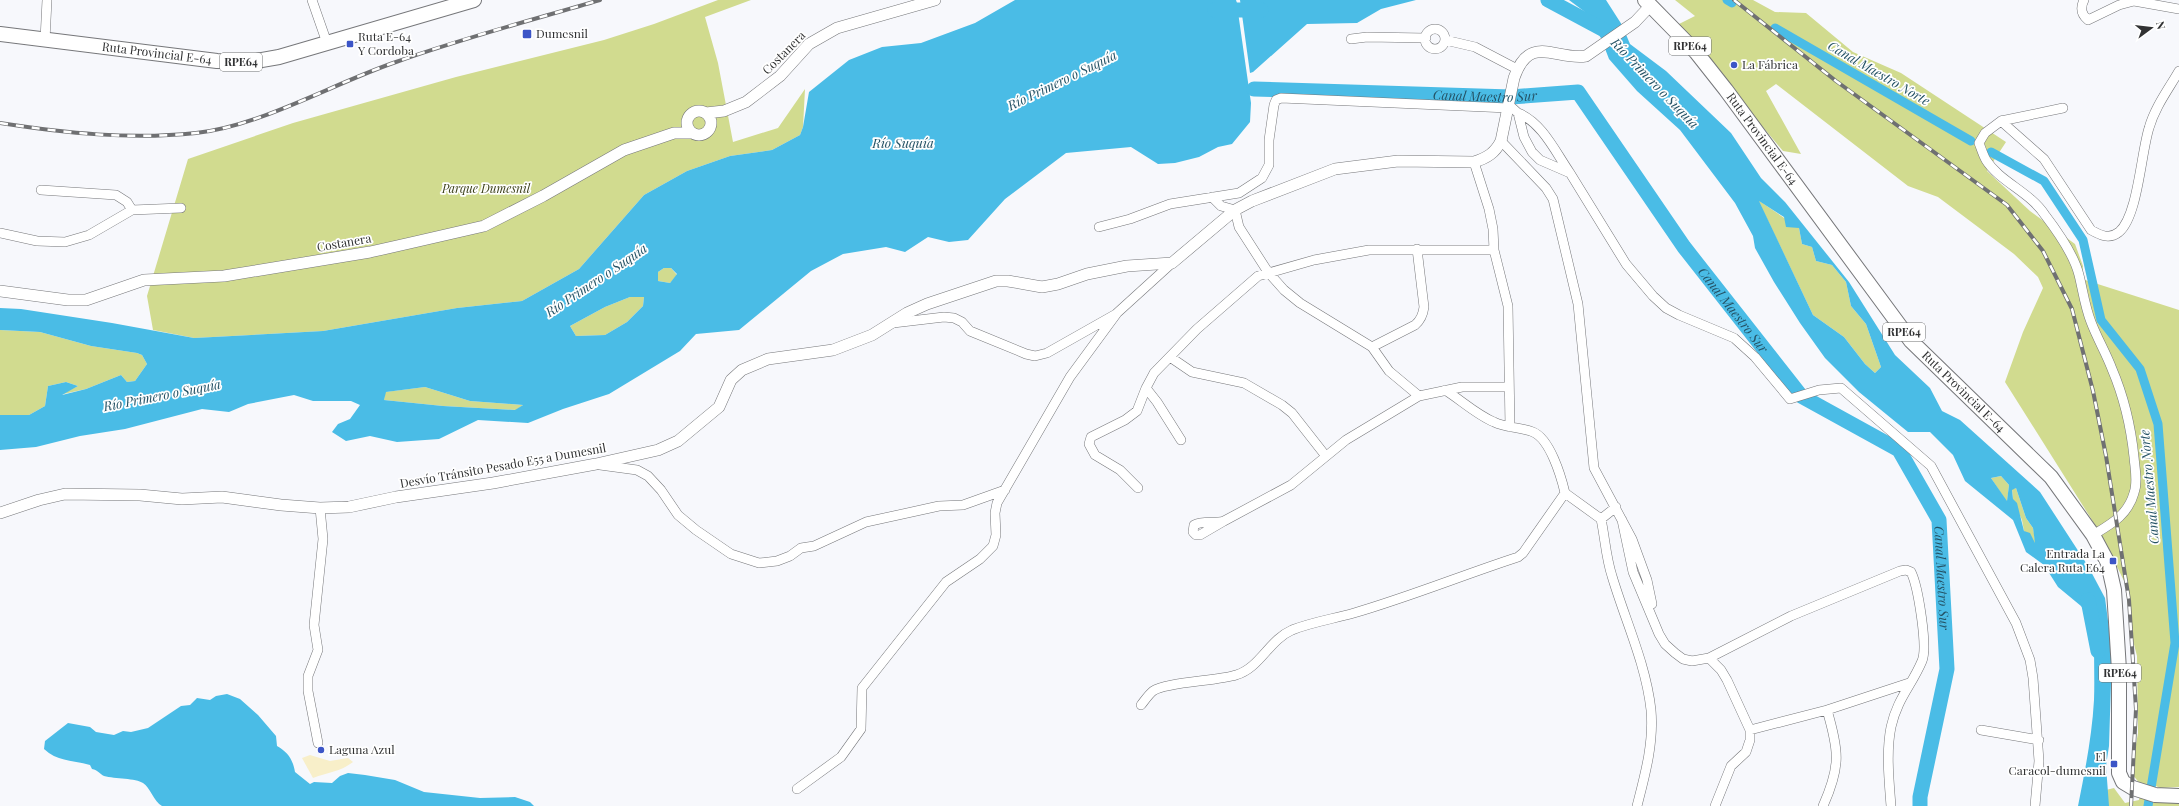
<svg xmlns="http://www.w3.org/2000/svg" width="2179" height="806" font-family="'Playfair Display',serif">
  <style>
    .green { fill: #d1db8f }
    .sand { fill: #f8efc9 }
    .water { fill: #4abce6; fill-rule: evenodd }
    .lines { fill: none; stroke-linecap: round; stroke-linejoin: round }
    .canal { stroke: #4abce6; stroke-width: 9 }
    .river { stroke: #4abce6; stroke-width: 15 }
    .minor-casing { stroke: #76777a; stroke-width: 10 }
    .tertiary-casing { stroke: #76777a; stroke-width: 12 }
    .primary-casing { stroke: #76777a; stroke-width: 16 }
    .minor { stroke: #fff; stroke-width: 9 }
    .tertiary { stroke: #fff; stroke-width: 11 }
    .primary { stroke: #fff; stroke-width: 14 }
    .rail-casing { stroke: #6f7072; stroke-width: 4 }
    .rail { stroke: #fff; stroke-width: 2.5; stroke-dasharray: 8; stroke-linecap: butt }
    .poi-dot { fill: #3c55c7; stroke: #fff; stroke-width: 1.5 }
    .labels { text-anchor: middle; stroke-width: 3.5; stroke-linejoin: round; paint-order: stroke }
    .shield { fill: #fff; stroke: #6f7070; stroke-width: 1 }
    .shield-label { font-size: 11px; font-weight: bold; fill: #313233 }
    .poi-label { font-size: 12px; fill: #313233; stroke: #fff; text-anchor: start }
    .street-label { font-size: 12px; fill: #313233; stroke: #fff }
    .park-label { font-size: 12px; font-style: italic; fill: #3c4019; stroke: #fff }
    .water-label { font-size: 13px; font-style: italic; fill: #245265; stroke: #fff }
  </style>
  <rect width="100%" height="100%" fill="#f7f8fc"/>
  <path class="green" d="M718,0h33l-46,17 13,46 15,79 45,-14 27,-39 -2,38 -3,8 -28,15 -42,6 -43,15 -43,24 -65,74 -57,32 -65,7 -134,23 -129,7 -41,-8 -6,-34 41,-137 105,-36 163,-46 148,-37 50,-16z
    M1675,0h78l22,12 31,1 47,39 48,21 105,69 -19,29 43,40 45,33 8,22 -1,13 97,31v477l-19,1 -8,-4 -1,7 28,11v4h-76l-1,-15 12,-3 11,15 14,-3 3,-14 -11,-13 7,-40 -1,-77 -7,-27 -4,-44 -24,-49 -97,-154 18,-50 20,-44 -5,-11 -24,-23 -76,-57 -30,-11 -132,-102 -10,7 35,63 -18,-3 -106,-126 18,-9z
    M1758,200l41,28 3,16 10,3 4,14 16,4 14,17 5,24 15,18 15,43 -6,6 -10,-9 -21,-27 -31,-22z
    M664,268h7l6,7 -7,8 -12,-2v-9z
    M630,297h14l-1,9 -16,16 -22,13 -29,1 -6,-10 35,-19z
    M0,330l40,2 51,14 46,7 5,2 5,9 -12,17 -8,1 -6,-7 -35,14 -27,6 19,-9 -12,-4 -18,4 -3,20 -16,9h-29z
    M425,387l45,14 53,4 -7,5 -73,-4 -59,-6 1,-8z
    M2001,476l8,9 -2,17 -16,-24z
    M2016,488l10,30 7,10 3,17 -12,-14 -2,-11 -9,-20 -1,-11z"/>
  <path class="sand" d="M310,755l20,6 18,-3 5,4c-13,10 -25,10 -40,16l-11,-20z"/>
  <path class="water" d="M1015,0h221l1,3 -3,1 2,8h2l13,91 -1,19 -18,22 -14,3 -19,10 -24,6 -17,1 -27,-17 -65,6 -61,46 -37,41 -19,2 -21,-5 -23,15 -19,-5 -43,7 -32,17 -72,59 -43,4 -16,17 -71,43 -46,15 -35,14 -50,-3 -39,19 -42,3 -27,-6 -24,5 -14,-9 6,-8 12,-5 10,-14 -9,-4h-38l-19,-6 -46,9 -19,8 -27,-3 -77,20 -45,7 -44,11 -36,3v-35h29l16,-9 3,-20 18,-4 12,4 -16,9 24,-6 35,-14 6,7 8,-1 12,-17 -5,-9 -5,-2 -46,-7 -51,-14 -40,-2v-22l21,1 91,14 82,15 129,-7 134,-23 65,-7 57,-32 65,-74 43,-24 43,-15 42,-6 28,-15 3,-8 6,-35 40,-32 33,-13 39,-4 54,-20zM664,268h7l6,6 -7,9 -12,-2v-9zM630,297h14l-1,9 -16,16 -22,13 -29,1 -6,-10 35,-19zM425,387l45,14 53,4 -8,5 -72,-4 -59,-6 2,-8z
    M1240,0h176l-35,9 -24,14 -50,1 -54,48 -3,1z
    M1569,0h37l16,25 8,19 36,27 65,62 30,45 24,24 64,80 46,73 35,33 12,23 18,9 80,72 48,74 17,32 7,53 -3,95 -3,20 3,40h-31c7,-35 14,-70 16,-106 1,-26 -1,-51 1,-77l-14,-17 -23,-19 -14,-22 -18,-13 -13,-32 -48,-39 -12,-26 -23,-23h-22l-49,-40 -34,-34 -25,-35 -26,-41 -19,-34 -2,-12 -18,-33 -55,-73 -43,-39 -28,-32 -10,-26 -14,-21zM1759,201l25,16 2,10 13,1 3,16 10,3 4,14 16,4 14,17 5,24 15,18 15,43 -6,6 -10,-9 -21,-27 -31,-22zM2001,476l8,9 -2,16 -16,-23zM2016,488l10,30 7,10 2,15 -5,-10 -6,-2 -7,-28 -4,-4 -1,-9z
    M227,694l13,5 18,16 18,21 1,10c11,6 16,14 18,26l15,12 4,-2 18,1 8,-7 8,-3 17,2 30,5 29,12 56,6 35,-1 15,5 4,4h-372c-8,-4 -12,-19 -19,-23 -7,-5 -28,-4 -39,-7 -4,-2 -6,-6 -12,-7l-2,-4c-17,-5 -32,-3 -46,-16l1,-8 23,-18 22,4 6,5 18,3 9,-4 8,1 17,-4 33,-22 9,-1 7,-7 13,2 6,-4z"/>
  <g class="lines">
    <path class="canal" d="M1727,0l5,3
      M1775,28l196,113
      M1991,152l53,29 39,59 18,80 39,49 18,55 17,219 -27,163"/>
    <g class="river">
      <path d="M1548,0l56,30 5,5"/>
      <path d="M1215,10h46"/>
      <path id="s1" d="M1254,89l257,8 67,-5 106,155 117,149 98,54 40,70 8,149 -27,128v9"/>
      <path d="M2088,600l10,51"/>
    </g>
    <defs>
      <path id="minor" d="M312,0l15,43
        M2084,0c-4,8 -3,14 4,20l31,-15 15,-4 45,8
        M1425 39a10 10 0 1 1 20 0a10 10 0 1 1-20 0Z
        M1351,39l16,-2 59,1
        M45,40l2,-40
        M1445,40l30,7 42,22
        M1509,105l9,8 6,24 8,15 8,8 30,13 56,91 27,32 13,12 13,7 55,23 21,19 35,42 29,-9 22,-2 90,78 85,157 14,37 3,18 6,83 -4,45
        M1518,113c24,9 38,40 52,60
        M2001,121l62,-13
        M1501,141l45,47 7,11 25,105 16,164 38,71 15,41 5,24
        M1474,162l15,47 4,20 1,21 14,56 2,121
        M41,190l75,5 11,7 5,8
        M1212,197l9,9 14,4 4,17 29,45 16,18 16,13 72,44 17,24 30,25
        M1099,227l31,-8 40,-15 69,-11 23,-15 7,-13v-25l5,-35 2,-5 5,-2 227,10
        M0,233l37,8 28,1 24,-7 43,-25 49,-2
        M893,323l51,-6 10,1 8,4 8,9 56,23 9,2 12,-3 69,-39
        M1372,347l43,-22c6,-5 8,-10 9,-18l-7,-58
        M1170,357l22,15 52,11 38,22 10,8 33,42
        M1146,388l11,14 24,38
        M600,465l37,5 11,6 13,14 17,25 18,15 35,24 28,9 18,-2 13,-5 11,-8 13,-2 52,-24 73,-16 24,-1 42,-15
        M1138,488l-18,-18 -25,-15 -6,-11 2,-7 34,-17 12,-9 9,-23 8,-15 43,-44 61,-53 56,-16 55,-10h125
        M1565,493l36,26
        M1616,507l-15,12c4,19 5,39 11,57 13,44 34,88 39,134 3,33 -6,65 -14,96
        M1622,520l11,52 26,62 6,10 10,9 8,6 9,2 17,-3 82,-42 109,-45 6,-1 5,2c7,14 17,75 11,89 -10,24 -25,38 -31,66 -5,25 -2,53 0,79
        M1224,521l-24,14h-4l-3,-3 1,-7c10,-5 20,-1 30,-4l67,-36 55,-45 73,-44 43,-9h46
        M2093,535c18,-11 35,-20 41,-42 4,-11 1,-24 0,-36 -3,-29 -10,-60 -22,-88 -6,-16 -15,-31 -21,-47 -6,-15 -8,-31 -12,-47 -5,-20 -21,-43 -34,-60 -15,-23 -45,-33 -59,-55 -3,-5 -5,-12 -7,-17l6,-10 16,-12 43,38 47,71c9,5 18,10 28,2 19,-16 22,-79 30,-104 6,-21 19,-38 30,-57
        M1709,658l12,12 6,10 23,50v10l-4,12 -15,14 -16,40
        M1141,705c4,-5 8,-11 12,-14 12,-9 65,-10 83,-16 24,-7 33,-35 56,-45 20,-8 41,-11 62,-17 55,-16 109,-38 164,-56l5,-4 42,-60c-4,-17 -15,-54 -32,-61 -12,-5 -27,-4 -39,-10 -17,-7 -33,-22 -49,-32
        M1750,730l77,-20 82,-27
        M1981,730l58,10
        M318,743l-10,-52v-15l10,-26 -4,-25 9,-86 -3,-31
        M797,789l44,-32 20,-28 1,-41 84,-106 34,-23 13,-13 3,-11 -1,-22 2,-10 73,-126 47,-64 55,-50
        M1823,806c18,-40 16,-55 4,-96"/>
      <path id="tertiary" d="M687 123a12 12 0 1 1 24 0a12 12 0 1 1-24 0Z
        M706,113l18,-2 22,-9 34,-26 29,-32 28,-16 98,-28
        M0,291l68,9h18l58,-20 80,-4 146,-24 40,-9 74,-17 59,-30 81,-46 50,-17h18
        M0,513l39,-13 26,-6 75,1 42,4 40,-2 59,8 39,3 29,-1 47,-10 97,-14 103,-19 62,-14 20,-9 41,-34 12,-27 11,-10 26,-11 65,-9 39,-15 35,-22 20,-9 69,-23h12l34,6 16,-3 29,-10 40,-8 45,-3 63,-53 17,-9 83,-32 63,-8 76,1c13,-4 21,-9 27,-21l13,-63c16,-46 42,-17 72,-22l49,-34 16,-17"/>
      <g id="primary">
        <path id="s2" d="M1645,0l51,52 30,38 185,251 140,136 42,58 15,28 6,27 5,80v103l4,9 10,6 22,7 24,1"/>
        <path id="s3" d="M0,34l217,27 33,1 29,-5 195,-57"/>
      </g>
    </defs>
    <use href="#minor" class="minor-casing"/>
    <use href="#tertiary" class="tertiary-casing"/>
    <use href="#primary" class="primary-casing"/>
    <use href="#minor" class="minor"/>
    <use href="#tertiary" class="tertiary"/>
    <use href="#primary" class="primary"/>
    <defs>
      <path id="rail" d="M1734,0l102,81 171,124 36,46 29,58 21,82 13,65 23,144 7,109 -5,97
        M0,123c65,10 130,17 196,10 65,-7 138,-50 200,-71 67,-24 136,-42 204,-62"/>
    </defs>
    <use href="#rail" class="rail-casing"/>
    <use href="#rail" class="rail"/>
  </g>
  <g class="poi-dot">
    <rect x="522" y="29" width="10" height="10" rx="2"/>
    <rect x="346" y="40" width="8" height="8" rx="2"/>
    <circle cx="1734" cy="65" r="4"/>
    <rect x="2109" y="557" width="8" height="8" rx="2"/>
    <circle cx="321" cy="750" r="4"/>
    <rect x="2110" y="760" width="8" height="8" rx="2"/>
  </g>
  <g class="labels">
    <g class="shield">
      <rect x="1669" y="37" width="42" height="18" rx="3"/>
      <rect x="220" y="53" width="42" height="18" rx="3"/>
      <rect x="1883" y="323" width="42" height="18" rx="3"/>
      <rect x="2099" y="664" width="42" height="18" rx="3"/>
    </g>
    <g class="shield-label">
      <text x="1690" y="50">RPE64</text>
      <text x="241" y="66">RPE64</text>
      <text x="1904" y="336">RPE64</text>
      <text x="2120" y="677">RPE64</text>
    </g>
    <g class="poi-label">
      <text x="536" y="38">Dumesnil</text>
      <text x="358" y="41">Ruta E-64<tspan x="358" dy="14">Y Cordoba</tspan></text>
      <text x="1742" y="69">La Fábrica</text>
      <text x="2105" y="558" text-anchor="end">Entrada La<tspan x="2105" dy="14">Calera Ruta E64</tspan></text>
      <text x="329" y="754">Laguna Azul</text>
      <text x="2106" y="761" text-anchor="end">El<tspan x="2106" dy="14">Caracol-dumesnil</tspan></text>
    </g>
    <g class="street-label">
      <text transform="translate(784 53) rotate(-45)" y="4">Costanera</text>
      <text dy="4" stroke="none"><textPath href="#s3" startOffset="158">Ruta Provincial E-64</textPath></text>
      <text dy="4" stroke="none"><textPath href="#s2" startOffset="182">Ruta Provincial E-64</textPath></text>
      <text transform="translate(344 243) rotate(-10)" y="4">Costanera</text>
      <text dy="4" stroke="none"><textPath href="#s2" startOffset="506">Ruta Provincial E-64</textPath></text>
      <text transform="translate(503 466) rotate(-10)" y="4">Desvío Tránsito Pesado E55 a Dumesnil</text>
    </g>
    <g class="park-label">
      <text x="486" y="193">Parque Dumesnil</text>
    </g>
    <g class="water-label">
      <text transform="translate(1879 73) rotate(30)" y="5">Canal Maestro Norte</text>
      <text transform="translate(1062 80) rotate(-26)" y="5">Río Primero o Suquía</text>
      <text transform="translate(1655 83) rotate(46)" y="5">Río Primero o Suquía</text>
      <text dy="5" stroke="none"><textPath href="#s1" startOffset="231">Canal Maestro Sur</textPath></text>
      <text x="903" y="148">Río Suquía</text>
      <text transform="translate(596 280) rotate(-34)" y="5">Río Primero o Suquía</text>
      <text dy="5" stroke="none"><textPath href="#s1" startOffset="592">Canal Maestro Sur</textPath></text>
      <text transform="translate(162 395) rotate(-11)" y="5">Río Primero o Suquía</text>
      <text transform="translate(2149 487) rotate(-95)" y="5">Canal Maestro Norte</text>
      <text dy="5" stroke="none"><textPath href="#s1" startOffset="952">Canal Maestro Sur</textPath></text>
    </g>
  </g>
  <g transform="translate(2151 28) rotate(75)" stroke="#ffffff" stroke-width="3" paint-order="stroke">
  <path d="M0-3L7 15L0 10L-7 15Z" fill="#313233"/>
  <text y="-6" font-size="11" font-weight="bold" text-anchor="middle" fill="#313233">N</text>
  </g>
</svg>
